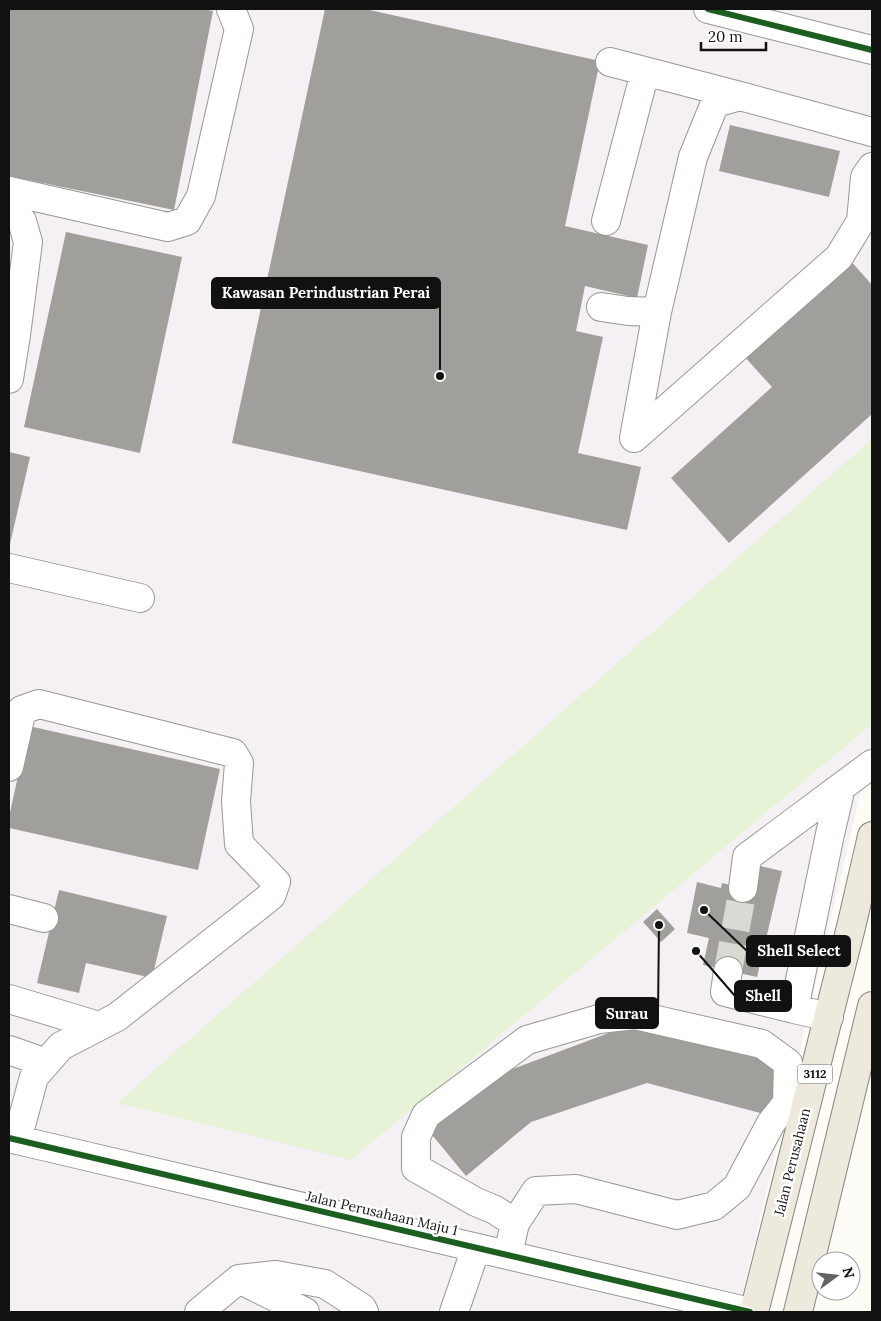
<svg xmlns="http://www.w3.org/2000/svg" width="881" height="1321" font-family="Lora,serif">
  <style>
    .industrial { fill: #f5f0f3 }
    .green { fill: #e7f3d7 }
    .building { fill: #a19f9c }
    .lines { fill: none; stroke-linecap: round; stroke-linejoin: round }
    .minor-tunnel { stroke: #dad9d4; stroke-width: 28; stroke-dasharray: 28 14; stroke-linecap: butt }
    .minor-casing { stroke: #979795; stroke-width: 30 }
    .major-casing { stroke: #858482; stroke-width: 30 }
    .minor { stroke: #fffffe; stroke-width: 28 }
    .major { stroke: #ede9dc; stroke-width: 28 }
    .cycleway-casing { stroke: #fff; stroke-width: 9 }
    .cycleway { stroke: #1b5e20; stroke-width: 6 }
    .labels { text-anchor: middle; stroke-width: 5; stroke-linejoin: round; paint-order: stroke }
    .shield { fill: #fff; stroke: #585858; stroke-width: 1 }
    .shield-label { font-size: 12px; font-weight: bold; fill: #111 }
    .street-label { font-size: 14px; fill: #111; stroke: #fff }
    .leader { fill: none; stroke: #111; stroke-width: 2 }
    .callout-dot { fill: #111; stroke: #fff; stroke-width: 2 }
    .callout { fill: #111; stroke: #111; stroke-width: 2 }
    .callout-label { font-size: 15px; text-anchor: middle; font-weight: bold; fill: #fff }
  </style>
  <rect width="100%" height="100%" fill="#fdfcf7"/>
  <path class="industrial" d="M9,9h863v735l-134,568h-729z"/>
  <path class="green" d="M872,439v285l-521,436 -234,-57z"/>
  <path class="building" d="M9,9h193l11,2 -39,199 -165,-34z
    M325,9h40l235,52 -35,165 83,19 -11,53 -52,-12 -9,45 27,6 -25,116 63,14 -14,63 -395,-87z
    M730,125l110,26 -11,46 -110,-26z
    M66,232l116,25 -42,196 -116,-26z
    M850,260l22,25v129l-143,129 -58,-65 101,-91 -29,-32z
    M9,452l21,5 -20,87h-1z
    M29,726l191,43 -22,101 -189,-42v-11z
    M756,865l26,6 -25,106 -54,-12 6,-27 -22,-5 10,-51 24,6 1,-5 29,7z
    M59,890l108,26 -15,62 -66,-15 -7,30 -42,-10z
    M657,909l18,20 -14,13 -18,-20z
    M630,1025l151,39 -13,51 -121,-32 -116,39 -65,54 -38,-46 61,-52z"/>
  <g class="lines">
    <path class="minor-tunnel" d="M728,971l15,-83"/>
    <defs>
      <path id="minor" d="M708,9l164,41
        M610,62l130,34
        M9,191l159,36 19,-6 14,-25 38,-167 -8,-20
        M9,214l13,7 6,21 -12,93 -7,44
        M606,221l39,-149
        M601,307l27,4 29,1 36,-155 22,-54 25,-7 132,36
        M657,312l-23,126 205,-181 22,-36 4,-44 7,-10
        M9,568l131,30
        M9,767l13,-57 17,-6 194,49 6,10 -3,38 3,43 37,38 -5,14 -154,121 -56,29 -27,31 -17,63
        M743,888l4,-31 94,-70
        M9,909l35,9
        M728,971l-3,21 69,17
        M9,999l90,27
        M829,1017l-35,-8 36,-175 11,-47 31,-23
        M9,1050l37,13
        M9,1138l741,174
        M508,1255l7,-32 21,-32 40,-2 101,26 37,-9 23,-19 34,-64 16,-20 1,-40 -26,-19 -127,-29 -36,4 -72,21 -101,75 -10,22v31l60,34 19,8 20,13
        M239,1279l66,33
        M199,1312l40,-33 37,-4 49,9 37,24 2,4
        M454,1312l22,-64"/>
      <path id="major" d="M754,1312l98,-389 20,-87
        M798,1312l74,-306"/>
    </defs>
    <use href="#minor" class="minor-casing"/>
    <use href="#major" class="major-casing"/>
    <use href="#minor" class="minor"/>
    <use href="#major" class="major"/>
    <defs>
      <path id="cycleway" d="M708,9l164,41
        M9,1138l741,174"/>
    </defs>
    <use href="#cycleway" class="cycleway-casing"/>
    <use href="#cycleway" class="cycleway"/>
  </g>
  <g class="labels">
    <rect class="shield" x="797.5" y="1064.5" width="35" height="19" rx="4"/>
    <g class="shield-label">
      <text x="815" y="1078">3112</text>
    </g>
    <g class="street-label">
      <text transform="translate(792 1162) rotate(-76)" y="5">Jalan Perusahaan</text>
      <text transform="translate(382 1213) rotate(13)" y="5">Jalan Perusahaan Maju 1</text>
    </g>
  </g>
  <path class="leader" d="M440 376L440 293M704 910L747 951M696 951L735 996M659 925L658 1013"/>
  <g class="callout-dot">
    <circle cx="440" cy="376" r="5"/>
    <circle cx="704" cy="910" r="5"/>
    <circle cx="696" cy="951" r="5"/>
    <circle cx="659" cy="925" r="5"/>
  </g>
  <g class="callout">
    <rect x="212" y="278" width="228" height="30" rx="5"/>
    <rect x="747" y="936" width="103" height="30" rx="5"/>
    <rect x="735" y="981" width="56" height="30" rx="5"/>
    <rect x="596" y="998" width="62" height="30" rx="5"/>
  </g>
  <g class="callout-label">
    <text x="326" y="298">Kawasan Perindustrian Perai</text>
    <text x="799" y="956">Shell Select</text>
    <text x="763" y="1001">Shell</text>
    <text x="627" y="1019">Surau</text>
  </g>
  <rect width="881" height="1321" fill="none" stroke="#111111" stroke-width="20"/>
  <g transform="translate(836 1276) rotate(75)"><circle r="24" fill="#ffffff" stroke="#a0a0a0"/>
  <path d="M0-4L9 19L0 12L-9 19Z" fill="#646362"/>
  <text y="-8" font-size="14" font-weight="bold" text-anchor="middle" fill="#111111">N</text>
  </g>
  <path d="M701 42v8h65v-8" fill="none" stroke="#111111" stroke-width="2.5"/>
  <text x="708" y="42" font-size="15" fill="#111111" stroke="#ffffff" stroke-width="4" paint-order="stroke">20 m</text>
</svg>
